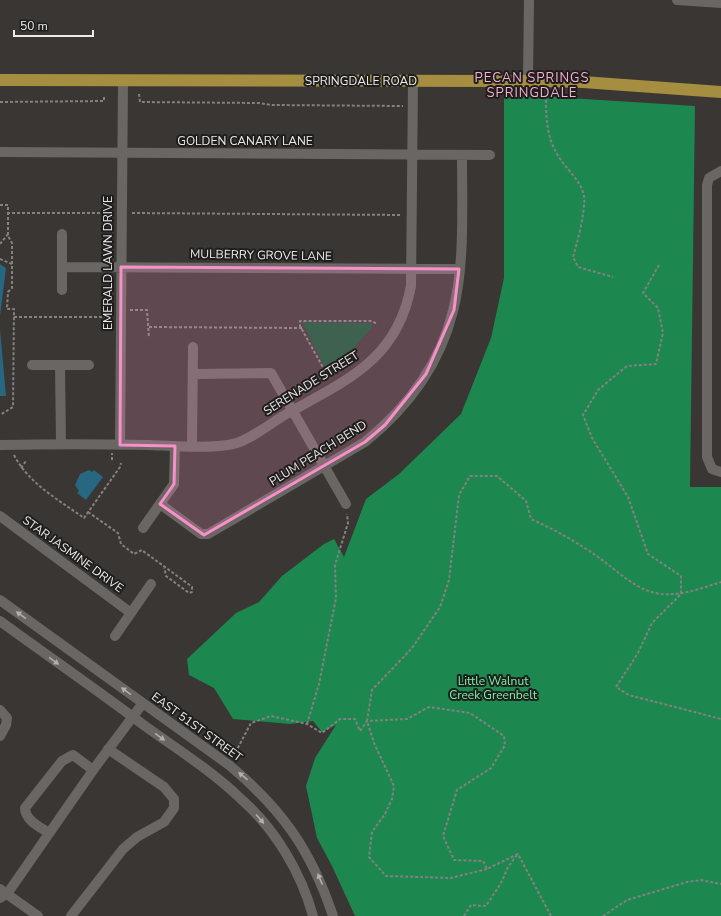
<svg xmlns="http://www.w3.org/2000/svg" width="721" height="916" font-family="'Nunito Sans',sans-serif">
  <style>
    .green { fill: #115631 }
    .forest { fill: #1d8750 }
    .water { fill: #286782 }
    .lines { fill: none; stroke-linecap: round; stroke-linejoin: round }
    .path { stroke: #84817f; stroke-width: 2; stroke-dasharray: 3 2; stroke-linecap: butt }
    .minor { stroke: #6a6663; stroke-width: 10 }
    .major { stroke: #a58e40; stroke-width: 12 }
    .oneway { fill: #b2afad }
    .marked { fill: #f98fc9; fill-opacity: 0.2; stroke: #f98fc9; stroke-width: 3; stroke-linejoin: round }
    .labels { text-anchor: middle; stroke-width: 4; stroke-linejoin: round; paint-order: stroke }
    .street-label { font-size: 12px; fill: #edebe9; stroke: #1f1e1d }
    .park-label { font-size: 12px; fill: #75f4a7; stroke: #1f1e1d }
    .neighbourhood-label { font-size: 13px; letter-spacing: 1px; fill: #f9aed5; stroke: #1f1e1d }
  </style>
  <rect width="100%" height="100%" fill="#393633"/>
  <path class="green" d="M302,322l69,1 2,3 -19,22 -29,20z"/>
  <path class="forest" d="M538,96l157,10 -5,381h31v429h-366l-23,-50 -15,-28 -11,-52 9,-28 21,-33 -14,7 -9,-11 -23,3 -57,-5 -19,-31 -25,-13 -2,-16 49,-46 23,-11 23,-26 42,-32 10,-5 10,18 22,-58 33,-25 62,-60 30,-76 13,-60v-180z"/>
  <path class="water" d="M0,264l6,4 -6,48z
    M0,329l6,67h-6z
    M89,470l3,2 2,-2 9,7 -17,23 -9,-7 2,-2 -4,-6 5,-11z"/>
  <g class="lines">
    <path class="path" d="M139,94l1,8 119,1 12,2 132,1
      M546,95c0,20 0,39 10,57 7,15 25,27 28,44 2,13 -7,48 -11,61l5,10 35,10
      M0,102l104,-1v-6
      M0,205h8v31l4,7v45l-4,4 -1,17h7l-1,98 -13,8
      M7,213h105
      M132,213l270,2
      M0,244l8,-10
      M0,259l12,5
      M659,265l-16,28 15,15 5,25 -7,31 -29,2 -29,24 -15,25 9,23 36,59 20,57 33,22v18l-29,29 -14,30 -22,34 13,8 92,24
      M130,310h17l2,28
      M14,317h97
      M149,327l153,1
      M325,371l-25,-45v-5h72l5,3
      M14,455c15,29 45,45 70,63l36,-51 1,-4
      M112,460v-7
      M21,468l5,-7
      M88,512l30,21 3,11 13,10 8,-4 1,1 48,35 1,1v5l-3,1 -23,-17 -2,-10
      M307,724l12,-40 17,-86 -1,-33 13,-42 -1,-9
      M233,757l18,-34 20,-7 36,8 15,9 18,-14h15l5,12 7,-10 40,-2 22,-12 41,6 34,23 1,9 -14,23 -34,22 -14,46 11,24 29,1 4,8 31,-15 33,62
      M487,869l-36,9 -65,-2 -17,-19 3,-25 13,-18 7,-15 2,-13 -20,-43 -7,-22 5,-31 40,-42 28,-41 9,-27 10,-85 11,-19h27l29,25 5,18c24,11 46,23 67,38 20,14 38,34 63,37 21,2 41,-6 60,-12
      M464,916l7,-11 15,1 15,-23 7,-16 9,-12
      M603,916l24,-16 60,-18 14,-2 20,4"/>
    <path class="minor" d="M677,0l44,3
      M528,81l1,-81
      M0,152l490,3
      M721,171l-12,7 -2,7v272l5,12 9,3
      M62,267l397,2
      M62,290v-56
      M32,365h57
      M60,365l1,79
      M193,374l78,-1 75,131
      M0,445c49,-1 99,-1 148,0 25,1 61,4 85,-1 15,-3 37,-20 50,-28 61,-35 114,-54 128,-130l2,-205
      M120,445l3,-364
      M192,446l1,-99
      M160,504l41,30h7l157,-92c42,-34 75,-78 88,-131 12,-45 9,-108 9,-155
      M0,516l131,97
      M143,528l31,-44 1,-38
      M0,600l229,165c53,44 82,85 104,151
      M0,621c48,35 97,69 145,105 32,23 67,45 96,73 34,30 60,73 72,117
      M115,636l36,-52
      M0,710l7,8 -1,7 -6,11
      M49,833c-9,-6 -24,-13 -24,-25l37,-47 11,-6 20,15
      M0,889l38,27
      M0,898l7,-4 89,-128 47,-63
      M71,916l52,-67 14,-12 27,-15 10,-14v-9l-10,-12 -56,-38"/>
    <path class="major" d="M0,80l540,1 43,1 138,10"/>
  </g>
  <defs><path id="oneway-solid" d="M-6-.8H1V-3.2L6.5 0L1 3.2V.8H-6Z"/></defs>
  <g class="oneway">
    <use href="#oneway-solid" transform="translate(21 615) rotate(-144)"/>
    <use href="#oneway-solid" transform="translate(54 661) rotate(36)"/>
    <use href="#oneway-solid" transform="translate(126 691) rotate(-144)"/>
    <use href="#oneway-solid" transform="translate(160 737) rotate(36)"/>
    <use href="#oneway-solid" transform="translate(243 776) rotate(-140)"/>
    <use href="#oneway-solid" transform="translate(260 819) rotate(49)"/>
    <use href="#oneway-solid" transform="translate(320 879) rotate(-113)"/>
  </g>
  <path class="marked" d="M121,267l338,2 -5,41 -28,64 -41,51 -20,17 -161,93 -44,-31 14,-20 1,-38 -55,-1z"/>
  <g class="labels">
    <g class="street-label">
      <text x="361" y="85">SPRINGDALE ROAD</text>
      <text x="245" y="145">GOLDEN CANARY LANE</text>
      <text transform="translate(261 255) rotate(1)" y="4">MULBERRY GROVE LANE</text>
      <text transform="translate(108 263) rotate(-90)" y="4">EMERALD LAWN DRIVE</text>
      <text transform="translate(311 383) rotate(-32)" y="4">SERENADE STREET</text>
      <text transform="translate(318 453) rotate(-32)" y="4">PLUM PEACH BEND</text>
      <text transform="translate(73 554) rotate(36)" y="4">STAR JASMINE DRIVE</text>
      <text transform="translate(197 727) rotate(36)" y="4">EAST 51ST STREET</text>
    </g>
    <g class="park-label">
      <text x="493" y="685">Little Walnut<tspan x="493" dy="14">Creek Greenbelt</tspan></text>
    </g>
    <g class="neighbourhood-label">
      <text x="532" y="82">PECAN SPRINGS<tspan x="532" dy="15">SPRINGDALE</tspan></text>
    </g>
  </g>
  <path d="M14 30v6h79v-6" fill="none" stroke="#edebe9" stroke-width="2"/>
  <text x="20" y="30" font-size="12" fill="#edebe9" stroke="#1f1e1d" stroke-width="3" paint-order="stroke">50 m</text>
</svg>
